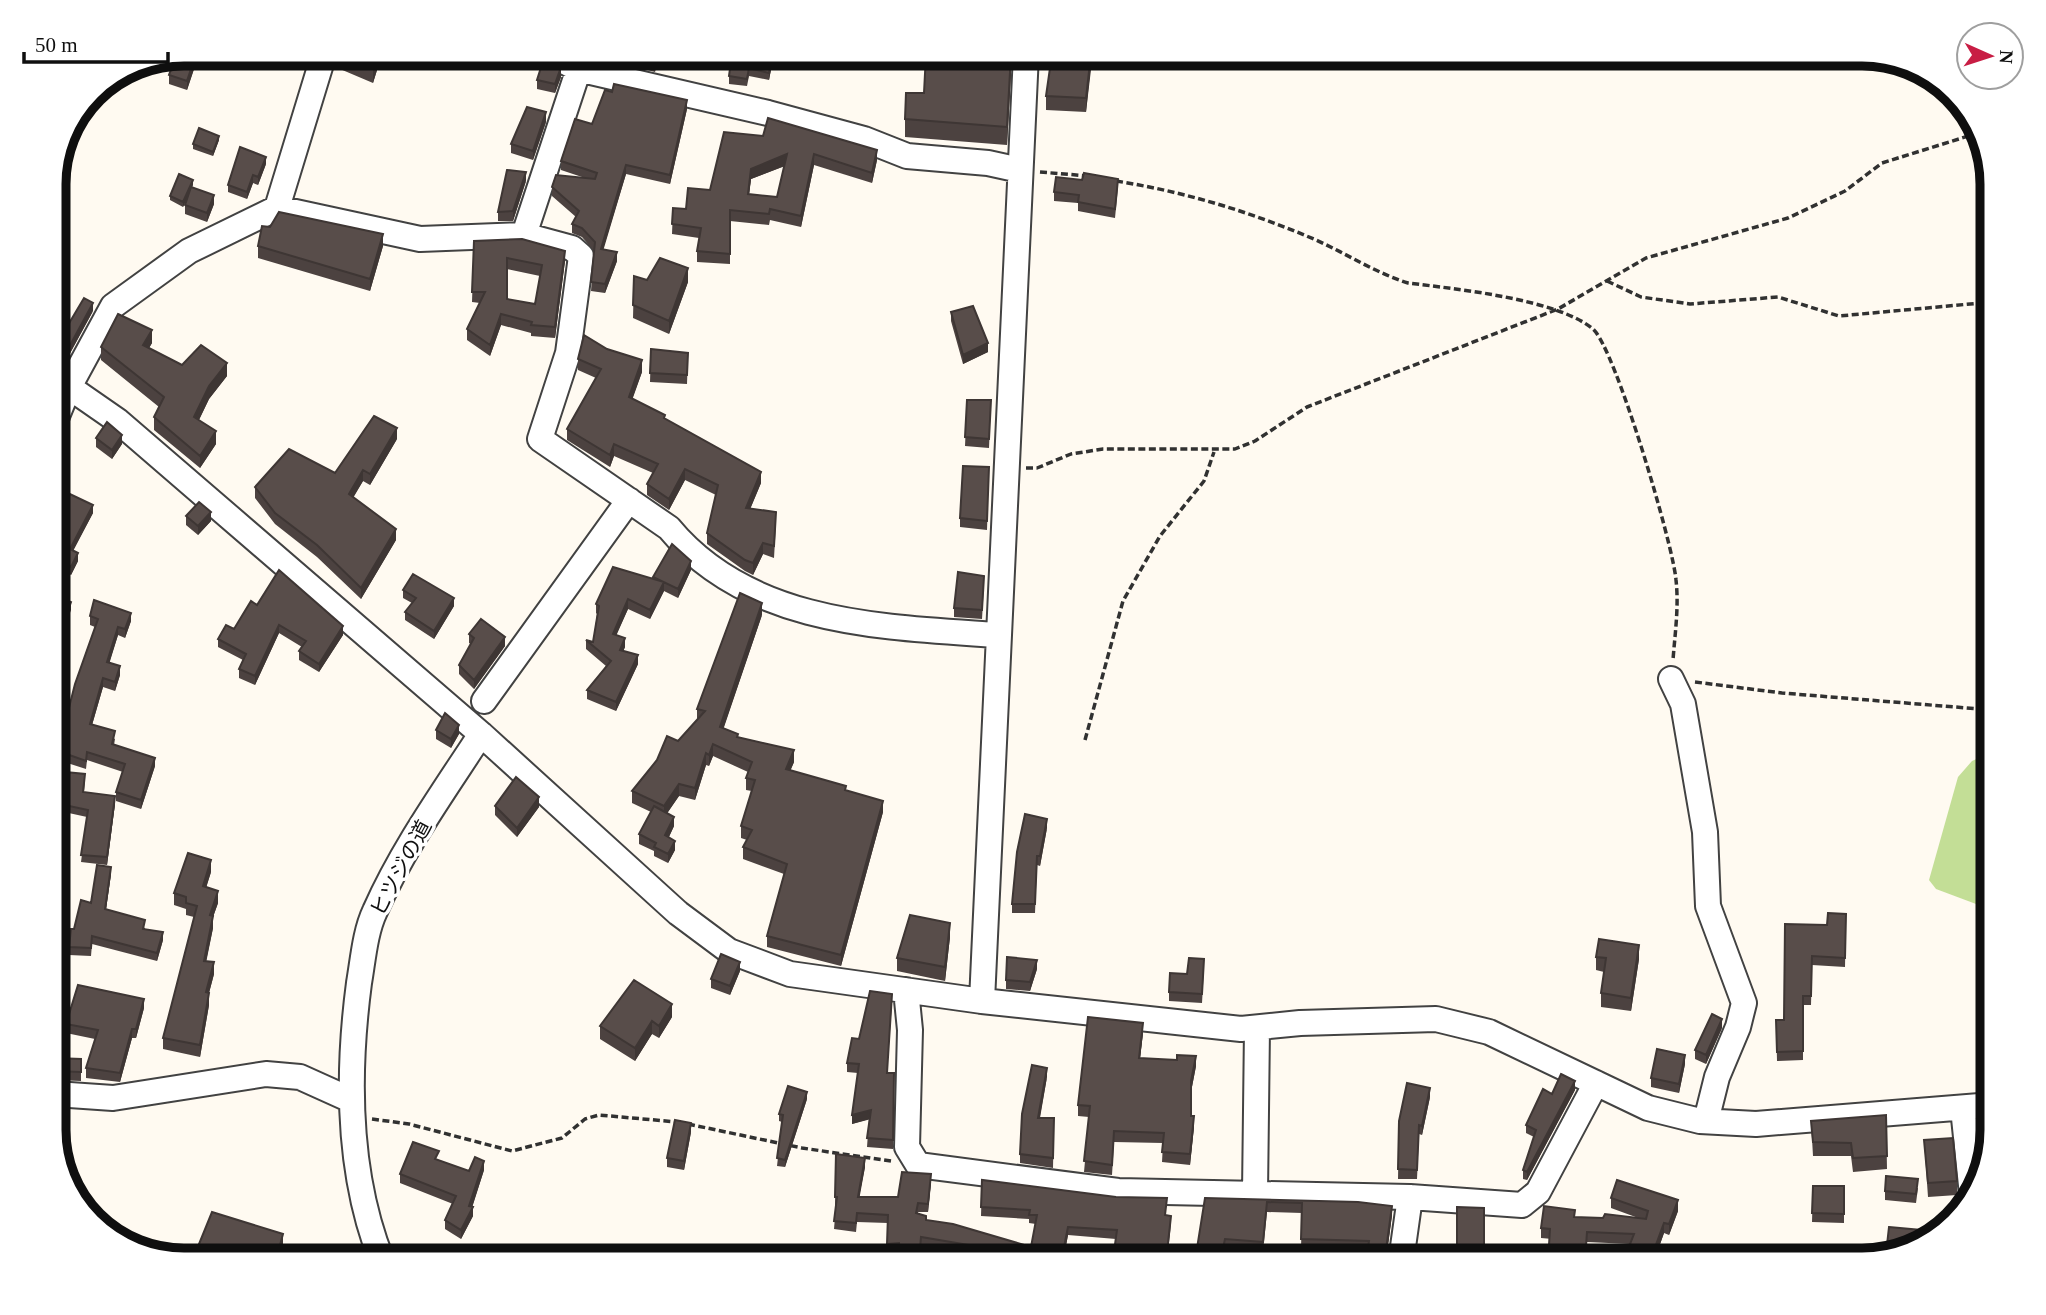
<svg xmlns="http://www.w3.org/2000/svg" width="2046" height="1315" font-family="'Times New Roman','Noto Sans JP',serif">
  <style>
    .forest { fill: #c3de96 }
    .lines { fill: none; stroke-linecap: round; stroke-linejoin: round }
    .minor-casing { stroke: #424242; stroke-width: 28 }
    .path { stroke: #313131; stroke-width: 3.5; stroke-dasharray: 7 3.5; stroke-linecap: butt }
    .minor { stroke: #fff; stroke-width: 24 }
    .wall { fill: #4c4240; fill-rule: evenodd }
    .shaded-wall { fill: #3e3634 }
    .building { fill: #584d4a; stroke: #3e3634; stroke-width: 2; fill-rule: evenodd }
    .labels { text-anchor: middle; stroke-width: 7; stroke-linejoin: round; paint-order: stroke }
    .street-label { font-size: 21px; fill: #0f0f0f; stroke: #fff }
    .rim { fill: none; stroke: #0f0f0f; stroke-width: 9 }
  </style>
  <rect width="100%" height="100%" fill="#fffaf1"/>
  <path class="forest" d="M1992,752v158l-56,-21 -7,-9 29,-103 14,-16z"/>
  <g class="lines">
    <defs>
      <path id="minor" d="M550,54l28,15 190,44 96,26 43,17 81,7 32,7
        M277,208l47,-154
        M524,235l59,-179
        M55,381l14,6 49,34 363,313 197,179 51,38 61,23 192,27 259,28 59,-6 136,-4 53,13 159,76 52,13 56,3 236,-19
        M55,421l14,-34 44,-81 76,-55 88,-43 143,31 104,-4 48,13 9,8 -13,97 -28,86 129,89c80,97 214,99 329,107
        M1671,679l12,25 22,128 3,74 36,97 -6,24 -21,50 -11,44
        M484,701l145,-201
        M906,990l4,40 -3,117 11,18 200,26 292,6 112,8 16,-13 58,-109
        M982,1001l44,-947
        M55,1094l58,4 153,-24 34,3 51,23
        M1963,1108l9,87
        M1255,1193l2,-165
        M382,1261c-35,-87 -35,-187 -23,-278 4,-23 6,-51 16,-72 28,-63 69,-120 106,-177
        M1401,1261l9,-64"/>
    </defs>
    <use href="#minor" class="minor-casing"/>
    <path class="path" d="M1040,172l48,4
      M1116,181c70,11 135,31 200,59 31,14 60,33 92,43 48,6 149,16 185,46 22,19 80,215 83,251 3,27 -1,53 -3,80
      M1607,281l34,16 49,7 88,-7 61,19 153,-14
      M1026,468h11l34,-14 32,-5h132l20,-8 52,-34 251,-98 88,-51 142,-40 57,-27 37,-28 96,-30
      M1695,682l87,11 210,17
      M1085,740l38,-139 37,-65 44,-55 10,-29
      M372,1119l37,5 103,27 50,-13 23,-19 14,-4 78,7
      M688,1124l114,24 89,13"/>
    <use href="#minor" class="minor"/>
  </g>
  <path class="wall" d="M185,54h14l-12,36 -18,-6v-9l5,-14 -1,-1v-3z
    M341,54h41l-9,29 -33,-14z
    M774,54l-5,26 -20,-4 -2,10 -18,-2v-8z
    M926,54h86l-5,91 -102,-8v-18l19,-26z
    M1092,54l-6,58 -40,-2v-14z
    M624,60l33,6 -2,6 -31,-8z
    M561,77l-6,16 -18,-4v-9z
    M687,109l-17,75 -44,-10 -23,75 14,12 -12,32 -14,-2 3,-40 -12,-14 -10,-4v-9l4,-7 -24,-21v-9l33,-9 -24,-8v-9l31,-37z
    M546,122l-13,38 -22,-7v-9z
    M724,132l153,28 -5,23 -58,-18 -13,62 -31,-7 -1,5 -39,-4v43l-33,-2v-11l2,-13 -27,-4 1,-26 13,1 24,-19zM785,166l-8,31 -28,-3 2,-15z
    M219,140l-6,16 -20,-7v-5z
    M266,164l-8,21 -5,-2 -6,16 -19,-7v-7z
    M526,181l-13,40h-15v-9z
    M193,185l-1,2 22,17 -7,18 -22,-8v-9l4,-10 -6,12 -13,-7v-4z
    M1118,187l-3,31 -37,-7v-8l-24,-2v-9z
    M474,241l91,20 -10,77 -24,-2v-3l-30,-8 -11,31 -23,-16v-11l13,-26 -8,-1zM507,269l33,7 -5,28 -28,-5z
    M258,246h125l-13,45 -112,-33z
    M634,276l13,4 41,2 -19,52 -36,-16z
    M93,311l-31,57 -7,-3v-15z
    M951,312l37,40 -25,12 -12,-43z
    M152,343l-3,5 33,17 45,11 -18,23 -10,21 17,24 -16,24 -46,-38v-13l5,-10 -58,-47v-13z
    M651,349l37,4 -1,31 -37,-2z
    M578,359l64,13 -10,27 33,20 96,64 -11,26 26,14 -2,35 -11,-4 -10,21 -8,-4 -38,-27v-11l9,-38 -31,-15 -16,30 -22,-15v-11l6,-11 -39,-17 -4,11 -43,-27v-11l29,-51 -18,-8z
    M967,400h24l-2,48 -24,-2z
    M96,438l26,6 -10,15 -16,-12z
    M397,439l-27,46 -7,-4 -10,16 43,43 -35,59 -44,-42 -42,-33 -20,-26v-11l80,-14z
    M989,467l-2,63 -27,-3v-9z
    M55,487l38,26 -20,37 5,11 -7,14 -10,-5 -6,17v-62l5,-12 -5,-2z
    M186,516l25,5 -13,14 -12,-10z
    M691,570l-13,28 -14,-7 -14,28 -22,-10 -12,26 9,12 -2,4 15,13 -22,47 -29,-12v-9l19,-24 -20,-17v-9l7,2 4,-28 -1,-1v-9l57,-25v-2z
    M984,585l-2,34 -28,-2v-9z
    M403,590l51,16 -20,33 -29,-19v-8l7,-9 -9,-5z
    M257,605l86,30 -24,37 -20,-12v-9l3,-4 -23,-14 -24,52 -16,-7v-9l4,-9 -25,-13v-8l16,-10z
    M762,615l-39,114 15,9 56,24 -4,9 56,20 37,21 -42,154 -74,-19v-11l17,-62 -41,-15v-12l4,-7 -6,-2v-12l11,-35 -6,-1v-12l2,-6 -35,-16 -4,10 -3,-1 -11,35 -16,-4 -12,17 7,13 -5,11 6,13 -7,13 -14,-7v-5l-15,-7v-10l12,-22 -19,-9v-12l65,-71v-11z
    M90,616l41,5 -6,17 -7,-3 -9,28 11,12 -5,16 -12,-4 -11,38 23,14 -1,6 41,21 -14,43 -25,-8v-9l7,-20 -36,-12 -1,9 -28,-9v-9l37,-124 -5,-2z
    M469,634l36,12 -31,43 -15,-15v-9l12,-21 -2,-1z
    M436,730l23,4 -8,14 -15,-9z
    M55,771l30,10 -1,11 31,12 -8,61 -26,-3 6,-45 -32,-7z
    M495,806l44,1 -22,30 -22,-22z
    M1047,828l-7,38 -3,-1 -2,48h-23v-9z
    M211,872l-5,15 12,16 -5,14v11l-7,33 8,13 -5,19v12l-9,52 -37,-8v-11l31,-121 -8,-2v-6l-12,-4v-12z
    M111,874l-5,35 39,19v2l18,10 -6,21 -65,-17 -1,12 -22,-1v-8l5,-18z
    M1846,914l-1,53 -33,-2 -1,40h-8v55l-26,1 -1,-41h8l43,-95z
    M950,937l-5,44 -48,-10v-13z
    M1596,957l43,2 -8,52 -30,-4v-14l3,-21 -8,-2z
    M1204,968l-2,35 -33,-2v-9l18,-18z
    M1037,969l-7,22 -24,-2v-9z
    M740,971l-10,24 -19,-7v-9z
    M892,1003l-5,70h7l-1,76 -26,-2 2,-28 -17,5 6,-51 -11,-1v-9l12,-24z
    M144,1008l-8,30h-4l-12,44 -34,-4v-10l9,-29 -29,-6v-9z
    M672,1017l-13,21 -7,-4 -17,27 -35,-22v-13z
    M1722,1028l-16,36 -11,-5v-9z
    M1143,1033l-3,25 56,8 -5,26v24l3,11 -4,38 -28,-3 1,-19 -49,-1 -2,33 -28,-3 5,-55 -11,-1v-11z
    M55,1058l26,1v22l-26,-1z
    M1685,1064l-6,29 -28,-6v-9z
    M1047,1077l-7,41h14l-1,50 -33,-5v-9z
    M1575,1090l-48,90 -4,-1v-9l11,-33 -8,-4v-8l26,-31z
    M1430,1097l-8,38 -3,-1 -2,45h-19l1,-58z
    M807,1099l-22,68 -8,-1 5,-44 -3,-1v-7z
    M1886,1115l1,54 -34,3 -2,-16h-38l-2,-35z
    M691,1132l-7,38 -17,-3v-9z
    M1924,1140l33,41v14l-29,2z
    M836,1154l29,13 -6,30h39l33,-15 -3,30h-10v2l8,6 105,27 5,-23 -7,-1v-4l-48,-3 1,-36 184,35 5,9 -4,37h-200l1,-8 -47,-8 -22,6 -12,1 1,-29 -31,-1 -1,10 -22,-3 2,-24h-1zM1068,1235l48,4 -3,20 -49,-2z
    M439,1160l30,11 15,-1 -12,37 1,9 -12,23 -16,-10v-9l8,-16 -53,-21v-9z
    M1813,1186h31v37l-32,-1z
    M1918,1188l-2,15 -31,-3v-9z
    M1205,1198l153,4 34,13 -5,38 -19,-3 -67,-2 1,-35 -35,-1 -4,40 -38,-4 -2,13h-28z
    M1611,1198l67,13 -9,24 -5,-2 -10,28h-29v-4l5,-13 -43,-2 -46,-4v-10l34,-11 66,2 -30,-11z
    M1484,1208v48h-27z
    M283,1246l-4,15h-82v-12z"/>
  <path class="shaded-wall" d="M196,54h3l-12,36v-9z
    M378,54h4l-9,29v-14z
    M773,54h1l-5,26v-7z
    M1011,54h1l-5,91v-18z
    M1091,54l1,7 -6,51v-14z
    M561,67v10l-6,16v-9z
    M687,100v9l-17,75v-9z
    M546,112v10l-13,38v-9z
    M219,136v4l-6,16v-4z
    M877,150v10l-5,23v-10z
    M787,154v11l-36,14 -3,25v-10l3,-25z
    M814,154v11l-13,62v-11z
    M266,157v7l-8,21v-8z
    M626,165v9l-25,84v-9z
    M526,172v9l-13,40v-10z
    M253,175v8l-6,16v-7z
    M193,180v5l-10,22v-5z
    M214,195v9l-7,18v-9z
    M383,234v12l-13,45v-12z
    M565,251v10l-10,77v-11z
    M617,252v9l-12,32v-9z
    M688,268v14l-19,52v-13z
    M93,303v8l-31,57v-8z
    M501,314v11l-11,31v-11z
    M152,330v13l-9,15v-13z
    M988,343v9l-25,12v-9z
    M642,360v12l-13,37v-12z
    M227,363v13l-18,23 -15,31v-13l15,-31z
    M397,428v11l-27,46v-11z
    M216,431v13l-16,24v-12z
    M122,435v9l-10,15v-9z
    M614,444v12l-4,11v-12z
    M685,469v11l-16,30v-11z
    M363,470v11l-14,24v-11z
    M761,472v11l-15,36v-11z
    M93,505v8l-23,44v-8z
    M211,512v9l-13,14v-9z
    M396,529v11l-35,59v-11z
    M763,543v11l-10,21v-12z
    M78,553v8l-7,14v-8z
    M691,561v9l-13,28v-9z
    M61,562v8l-6,17v-8z
    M664,582v9l-14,28v-9z
    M454,598v8l-20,33v-8z
    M628,599v10l-15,34v-9z
    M71,602v8l-16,46v-8z
    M762,603v12l-42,124v-12z
    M131,613v8l-6,17v-9z
    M279,625v8l-24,52v-9z
    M343,626v9l-24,37v-8z
    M118,627v8l-11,36v-9z
    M505,637v9l-31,43v-9z
    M625,638v9l-5,12v-9z
    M638,655v9l-22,47v-9z
    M120,666v9l-5,16v-9z
    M103,678v9l-13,45v-8z
    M459,725v9l-8,14v-9z
    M713,744v12l-4,10v-11z
    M794,750v12l-8,19v-12z
    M706,753v12l-11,35v-12z
    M155,758v8l-14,43v-9z
    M679,784v12l-15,22v-12z
    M115,796v8l-8,61v-8z
    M539,797v10l-22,30v-9z
    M883,801v11l-42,154v-11z
    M674,817v9l-9,19v-10z
    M1047,819v9l-7,38v-10z
    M675,841v9l-7,13v-9z
    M211,860v12l-8,26v-12z
    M111,867v7l-6,43v-8z
    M218,891v12l-5,14v11l-9,45v-12l6,-46z
    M950,923v14l-5,44v-14z
    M163,932v8l-6,21v-8z
    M1639,945v14l-8,52v-13z
    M1037,960v9l-7,22v-9z
    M214,962v12l-8,30v-12z
    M740,962v9l-10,24v-9z
    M209,993v12l-9,52v-12z
    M144,999v9l-8,30v-9z
    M672,1004v13l-13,21v-12z
    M1722,1019v9l-16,36v-9z
    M652,1021v13l-17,27v-13z
    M1143,1023v10l-4,35v-10z
    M132,1029v9l-12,44v-9z
    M1685,1055v9l-6,29v-9z
    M1196,1056v10l-5,26v-11z
    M1047,1068v9l-9,50v-9z
    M1575,1081v9l-48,90v-8z
    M1430,1088v9l-8,38v-9z
    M807,1092v7l-22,68v-7z
    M871,1110v9l-19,5v-9z
    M1194,1116v11l-4,38v-11z
    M691,1123v9l-7,38v-9z
    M865,1158v9l-7,39v-9z
    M484,1161v9l-13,41 2,-4v9l-12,23v-9z
    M931,1174v8l-3,30v-8z
    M1678,1200v11l-9,24v-11z
    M1392,1206v9l-6,45v-10z
    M1171,1216l-4,45h-1z
    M1664,1223v10l-10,28h-4z
    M1068,1227v8l-5,26 -1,-4z
    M283,1234v12l-4,15h-3z
    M1225,1239v9l-2,13h-2z
    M253,1251v10h-4z"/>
  <path class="building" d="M185,54h11l-9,27 -18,-6 7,-19z
    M341,54h37l-5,15 -33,-13z
    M626,54h9l22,8 -2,5 -31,-7z
    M732,54h41l-4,19 -20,-5 -2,11 -18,-3z
    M926,54h85l-4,73 -102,-8 1,-26h18z
    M1052,54h39l-5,44 -40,-2z
    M544,58l17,9 -6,17 -18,-4z
    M614,84l73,16 -17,75 -44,-10 -25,84 16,3 -12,32 -14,-2 4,-40 -13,-14 -10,-4 7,-13 -27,-24 4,-12 39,4 2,-6 -36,-12 14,-42 17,5 13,-34 7,2z
    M527,107l19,5 -13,39 -22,-7z
    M768,118l109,32 -5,23 -58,-19 -13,62 -31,-7 -1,5 -39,-4v44l-33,-3 4,-23 -29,-4 1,-16 13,1 2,-21 22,2 14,-58 39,4zM787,154l-10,43 -29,-3 3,-25z
    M199,128l20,8 -6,16 -20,-8z
    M240,147l26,10 -8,20 -5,-2 -6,17 -19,-7z
    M507,170l19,2 -13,39 -15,1z
    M1084,173l34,6 -3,30 -37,-7 1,-7 -25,-3 2,-15 26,3z
    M179,174l14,6 -10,22 -13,-6z
    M191,187l23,8 -7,18 -22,-8z
    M279,212l104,22 -13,45 -112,-33 4,-20 8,1z
    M522,239l43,12 -10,76 -24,-2 1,-3 -31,-8 -11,31 -23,-16 18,-37h-13l2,-51zM507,258l35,7 -7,39 -28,-5z
    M660,258l28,10 -19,53 -36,-16 1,-29 13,4z
    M84,298l9,5 -31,57 -7,-3v-7l3,-8z
    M973,306l15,37 -25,12 -12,-43z
    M118,314l34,16 -9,15 39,20 19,-20 26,18 -18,23 -15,31 22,14 -16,25 -46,-39 10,-20 -63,-50z
    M584,335l23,14 35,11 -13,37 36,18 -1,3 97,54 -15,36 30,4 -2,34 -11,-3 -10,20 -8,-3 -38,-27 11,-48 -33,-16 -16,30 -22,-15 11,-20 -44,-20 -4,11 -43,-26 34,-60 -23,-10z
    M651,349l37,4 -1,22 -37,-2z
    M967,400h24l-2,39 -24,-2z
    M374,416l23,12 -27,46 -7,-4 -14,24 47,35 -35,59 -44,-43 -42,-32 -20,-26 34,-38 46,24z
    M107,422l15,13 -10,15 -16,-12z
    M963,466l26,1 -2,54 -27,-3z
    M55,487l38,18 -23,44 8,4 -7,14 -10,-5 -6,17v-54l9,-18 -9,-4z
    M199,502l12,10 -13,14 -12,-10z
    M672,544l19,17 -13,28 -25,-12z
    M613,567l51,15 -14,28 -22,-11 -15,35 12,4 -5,12 18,5 -22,47 -29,-12 24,-29 -25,-21 7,2 6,-36 -3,-2z
    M279,570l64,56 -24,38 -20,-13 7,-10 -27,-16 -24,51 -16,-7 7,-15 -28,-15 8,-14 8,4 17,-28 6,4z
    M958,572l26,4 -2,34 -28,-2z
    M413,574l41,24 -20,33 -29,-19 11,-14 -13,-8z
    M740,593l22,10 -42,124 18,7 -1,3 57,13 -8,19 60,17 -1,4 38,11 -42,154 -74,-19 20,-72 -44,-17 9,-17 -11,-4 14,-46 -9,-2 6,-16 -39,-18 -4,11 -3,-2 -11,35 -16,-4 -15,22 -32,-15 25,-31 10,-24 11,5 27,-30 -8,-2z
    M55,596l16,6 -16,46z
    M94,600l37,13 -6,16 -7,-2 -11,35 13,4 -5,16 -12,-4 -13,46 25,7 -3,13 43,14 -14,42 -25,-8 9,-28 -38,-12 -1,9 -28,-10 17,-67 23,-65 -8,-3z
    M481,619l24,18 -31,43 -15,-15 15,-27 -5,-4z
    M445,713l14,12 -8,14 -15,-9z
    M55,771l30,3 -2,18 32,4 -8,61 -26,-2 7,-45 -33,-7z
    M516,777l23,20 -22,31 -22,-22z
    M654,806l20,11 -9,18 10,6 -7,13 -14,-7 2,-4 -17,-9z
    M1025,814l22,5 -7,37h-3l-2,48h-23l5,-52z
    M188,853l23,7 -8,26 15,5 -8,24 3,1 -9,45 10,1 -8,30 3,1 -9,52 -37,-7 34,-132 -11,-3v-6l-12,-4z
    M97,865l14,2 -6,42 40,11 -2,9 20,3 -6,21 -65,-17 -1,12 -22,-1 2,-18h3l7,-29 10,3z
    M1828,913l18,1 -1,44 -33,-2 -1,40h-8v55l-26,1 -1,-32h8l1,-96 42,1z
    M910,915l40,8 -5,44 -48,-9z
    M1599,939l40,6 -8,53 -30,-5 5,-35 -10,-1z
    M721,954l19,8 -10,24 -19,-7z
    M1007,957l30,3 -7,22 -24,-2z
    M1189,958l15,1 -2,35 -33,-2 1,-19 17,1z
    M634,980l38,24 -13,22 -7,-5 -17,27 -35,-22z
    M78,985l66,14 -8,30h-4l-12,44 -34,-5 12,-38 -32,-6z
    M870,991l22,3 -5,79h7l-1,67 -26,-2 4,-28 -19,5 7,-51 -12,-1 5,-25 7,1z
    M1712,1014l10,5 -16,36 -11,-5z
    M1088,1017l55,6 -4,35 38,2v-5l19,1 -5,25v35h3l-4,38 -28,-2 2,-19 -50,-2 -2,34 -28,-4 6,-55 -12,-1z
    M1657,1049l28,6 -6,29 -28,-6z
    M55,1058l26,1v13l-26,-1z
    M1032,1065l15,3 -9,50h16l-1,40 -33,-4 2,-40z
    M1561,1074l14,7 -48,91 -4,-2 13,-40 -10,-5 17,-36 9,5z
    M1407,1083l23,5 -8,38 -3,-1 -2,45 -19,-1 1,-48z
    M788,1086l19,6 -22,68 -8,-2 6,-43 -4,-1z
    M1886,1115l1,41 -34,2 -2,-15 -38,-1 -2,-21z
    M675,1120l16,3 -7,38 -17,-3z
    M1953,1138l4,43 -29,2 -4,-43z
    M413,1142l26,9 -4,8 34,12 6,-14 9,4 -15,45 4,1 -12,23 -16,-10 11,-24 -56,-22z
    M836,1154l29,4 -7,39h40l4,-25 29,2 -3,30 -10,-1 -2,10 10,3v4l27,4 78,23 6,-32h-8l1,-5 -49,-3 1,-27 134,17 51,1 -2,17 6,1 -5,45h-199l2,-16 -48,-8 -2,24h-19l-1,-18 -12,1 1,-29 -31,-2 -1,10 -22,-2 3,-24h-2zM1068,1227l49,3 -4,29 -51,-2z
    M1886,1176l32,3 -2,15 -31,-3z
    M1617,1180l61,20 -9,24 -5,-1 -14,38h-16l-9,-4 9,-23 -47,-2 -2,29h-37l2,-32 -9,-1 3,-22 31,4 -1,7 29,1 2,-4 41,5 2,-8 -37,-13z
    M1813,1186h31v28l-32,-1z
    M1205,1198l153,4 34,4 -6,44 4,11h-24l3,-20 -68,-2 1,-36 -35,-1 -4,40 -38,-3 -4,19 -4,-1v4h-22z
    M1457,1207l27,1v39h-5v14h-67l4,-9 41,4z
    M212,1212l71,22 -7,26 -23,-9 -4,10h-25l-27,-12z
    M1889,1227l32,3 -2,15 -33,9z"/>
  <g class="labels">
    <g class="street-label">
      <text transform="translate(401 868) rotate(-62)" y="7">ヒツジの道</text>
    </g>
  </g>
  <path d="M0 0H2046V1315H0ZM184 66H1862A118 118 0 0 1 1980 184V1130A118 118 0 0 1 1862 1248H184A118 118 0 0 1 66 1130V184A118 118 0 0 1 184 66Z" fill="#fff" fill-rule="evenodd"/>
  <path class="rim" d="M184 66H1862A118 118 0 0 1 1980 184V1130A118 118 0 0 1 1862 1248H184A118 118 0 0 1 66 1130V184A118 118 0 0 1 184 66Z"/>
  <g transform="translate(1990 56) rotate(93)"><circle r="33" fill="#ffffff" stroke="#9f9f9f" stroke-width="2"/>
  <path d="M0-5L12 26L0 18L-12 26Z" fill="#c81d44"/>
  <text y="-10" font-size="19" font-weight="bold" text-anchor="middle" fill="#0f0f0f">N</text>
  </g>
  <path d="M24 52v10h144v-10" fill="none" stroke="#0f0f0f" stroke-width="3.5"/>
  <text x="35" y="52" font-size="21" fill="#0f0f0f" stroke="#ffffff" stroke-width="5" paint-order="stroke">50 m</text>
</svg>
